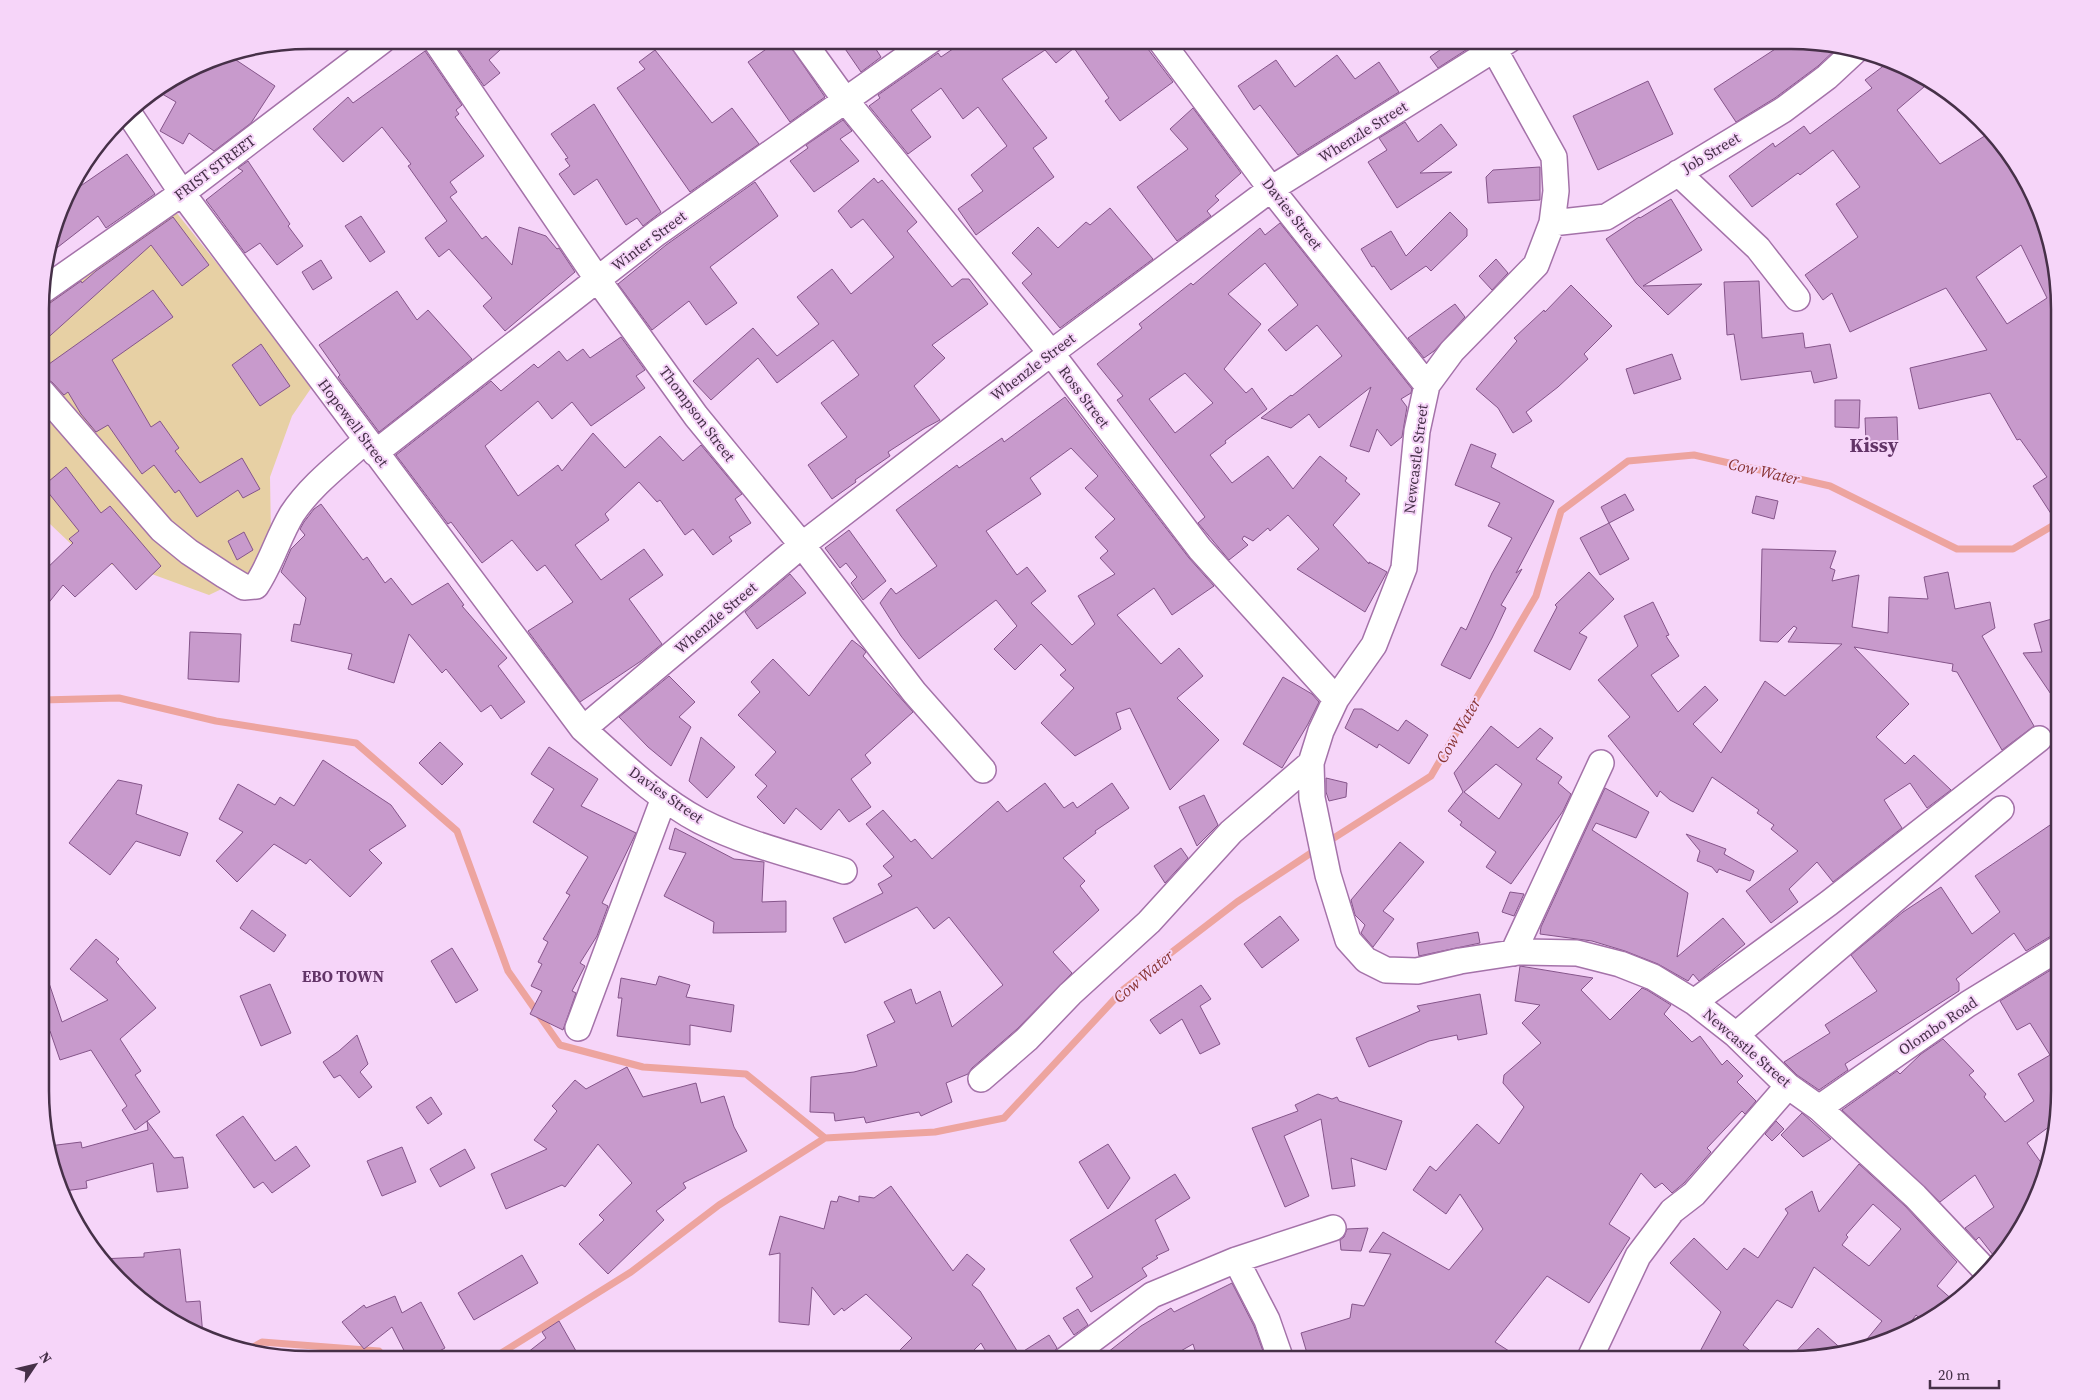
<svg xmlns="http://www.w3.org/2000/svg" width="2100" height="1400" font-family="'Source Serif 4',serif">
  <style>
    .green { fill: #e7d0a4 }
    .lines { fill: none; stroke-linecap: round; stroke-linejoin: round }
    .stream { stroke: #eda49f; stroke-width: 7 }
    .building { fill: #c89acc; stroke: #85558a; fill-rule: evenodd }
    .minor-casing { stroke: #a472a9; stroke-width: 28 }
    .minor { stroke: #fff; stroke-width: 25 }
    .labels { text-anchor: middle; stroke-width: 4; stroke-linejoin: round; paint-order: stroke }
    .street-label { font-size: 15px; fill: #463048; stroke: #f6d5f9 }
    .water-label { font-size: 16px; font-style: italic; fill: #873231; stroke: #f6d5f9 }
    .neighbourhood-label { font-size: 16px; font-weight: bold; fill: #623467; stroke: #f6d5f9 }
    .district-label { font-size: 20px; font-weight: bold; fill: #623467; stroke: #f6d5f9 }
    .rim { fill: none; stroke: #463048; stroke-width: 2.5 }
  </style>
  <rect width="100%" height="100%" fill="#f6d5f9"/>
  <path class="green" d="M172,207l63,79 81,95 -24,35 -22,61 1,59 -22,40 -40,19 -71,-26 -49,-8 -40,-38 -7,-25v-202z"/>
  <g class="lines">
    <path class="stream" d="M42,700l77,-2 97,23 140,22 101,88 51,140 52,74 83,22 103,7 79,64
      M1326,843l105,-67 105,-180 25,-85 67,-50 66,-6 136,31 127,63h56l46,-27
      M248,1350l14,-8 117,9 8,9
      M490,1360l141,-88 88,-67 106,-67 110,-6 69,-14 120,-129 113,-87 80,-53"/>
  </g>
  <path class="building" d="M452,40h59l-22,20 11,13 -16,13z
    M779,40h7l39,57 -35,25 -42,-60z
    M839,40h31l11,17 -20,15z
    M966,40h180l2,9 25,33 -53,39 -15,-20 4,-3 -35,-50 -18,15 -11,-13 -43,29 45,59 -14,10 21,29 -78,58 -18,-26 25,-18 -12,-16 36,-29 -29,-39 -15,12 -22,-31 -30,22 20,27 -23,17 -39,-48 11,-8 -2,-3 60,-42 3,4z
    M1454,40h13l5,6 -34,22 -8,-11z
    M1789,40l48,8 -19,18 -43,32 -39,24 -22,-33z
    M655,50l57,73 20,-15 27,36 -69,48 -73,-104 28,-19 -6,-7z
    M425,51l37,54 -6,5 3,4 -4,3 29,39 -34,26 7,10 -7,5 32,42 4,-3 26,29 7,-38 27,9 11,13 2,-1 16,24 -70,59 -22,-25 9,-8 -43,-49 -10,8 -14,-19 22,-17 -39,-55 3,-2 -29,-37 -39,35 -30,-33 35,-32 5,6z
    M1337,55l18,24 24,-17 20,30 -101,63 -38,-50 -6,5 -16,-24 38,-26 19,27z
    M230,56l45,30 -24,37 -37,28 -25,-18 -6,11 -23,-13 16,-29 -19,-11 49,-31z
    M1890,61l41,20 -34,29 43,54 51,-32 19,29 3,-2 11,16 27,64 8,53v234l-26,-40 14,-9 -27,-38 -3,1 -27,-47 -71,16 -9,-41 77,-18 -41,-62 -96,44 -18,-39 -9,7 -18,-25 53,-38 -22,-33 24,-17 -27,-37 -33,25 -2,-2 -46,34 -23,-31 44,-33 2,4 29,-21 6,8 62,-46 -7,-8zM2021,245l26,53 -40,26 -31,-47z
    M1648,81l25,53 -75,36 -25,-54z
    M594,104l67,108 -18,14 -6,-8 -11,7 -29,-46 -23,16 -15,-21 11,-8 -5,-7 3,-1 -17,-24z
    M1193,108l48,65 -26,23 4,4 -12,11 4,5 -34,25 -40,-54 51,-38 -18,-20z
    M843,120l9,11 -12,8 19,22 -45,31 -24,-31 18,-13 -2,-3z
    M1405,122l13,20 23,-18 16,21 -37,28 32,-1 -55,36 -29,-46 19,-12 -8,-12z
    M127,154l28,40 -49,34 -8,-12 -49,38 17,-58z
    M248,161l42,63 -2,2 15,20 -26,19 -17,-22 -15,10 -39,-53 37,-29 -5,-3z
    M1540,167v33l-52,3 -2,-26 7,-7z
    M874,178l4,5 4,-3 35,42 -10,9 45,56 10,-8h7l19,25 -56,41 13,13 -31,28 26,34 -15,8 -37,24 2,4 -35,24 1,2 -24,17 -24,-34 39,-28 -26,-34 38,-28 -26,-35 -56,43 -19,-25 -47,42 -18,-19 60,-53 24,28 42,-32 -22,-27 35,-28 19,25 43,-37 -31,-38 -12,9 -13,-17z
    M755,182l23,34 -68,51 27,36 -31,22 -17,-24 -37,29 -34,-46 48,-39z
    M1671,199l31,51 -59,36 59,-2 -34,31 -32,-32 -30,-44 33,-22 1,1z
    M1110,208l43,51 -93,69 -38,-45 10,-9 -20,-21 26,-26 20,21 28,-26 4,3z
    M1450,212l17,17v7l-36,35 -5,-5 -35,24 -17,-24 -2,1 -11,-18 30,-18 15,25z
    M361,216l24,36 -15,10 -25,-36z
    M173,217l36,48 -27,21 -31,-41 -109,98v-38l8,-2 31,-22 1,2 14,-12z
    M1280,223l132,166 -1,4 -10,6 6,8 -5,30 -11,9 -14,-17 -8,23 -19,-6 21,-59 -52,41 -10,-14 -18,14 -30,-10 30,-23 1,1 50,-40 -25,-31 -31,26 -18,-21 30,-25 -33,-42 -37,31 33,30 -37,45 22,24 6,-5 15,21 -42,32 1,2 -16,12 22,28 36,-27 25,33 27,-33 27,22 -2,3 15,13 -27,31 36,39v-2l18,10 -22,40 -68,-43 22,-20 -31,-34 -18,16 -2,-3 -15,13 -9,-5 -2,3 6,6 -19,15 -31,-37 7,-6 -88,-117 6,-4 -26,-32 45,-36 -3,-4 52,-41 2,2 67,-57 5,7zM1185,373l28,30 -38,30 -26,-34z
    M1496,259l12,14 -16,17 -13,-14z
    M321,260l11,18 -19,12 -11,-18z
    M1759,281l3,57 41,-5 2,15 25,-4 7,34 -23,5 -3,-12 -70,9 -7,-46 -7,1 -3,-53z
    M1571,285l41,41 -28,28 4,5 -30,28 -32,25 6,9 -19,12 -15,-25 -22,-19 41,-48 -3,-3 30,-28 1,2z
    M153,290l20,27 -61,43 39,67 9,-6 19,27 -4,3 25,32 42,-25 18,31 -17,9 -5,-8 -41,27 -18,-27 -4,3 -21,-28 -12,9 -34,-49 -12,7 -15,-18 -13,-22 -4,3 -12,-13 -10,-4v-9z
    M397,291l20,29 11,-10 44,49 -93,73 -41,-55 2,-2 -21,-30z
    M1455,304l10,13 -31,34 -10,7 -16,-20z
    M621,337l24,33 -9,6 9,12 -54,38 -19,-24 -20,17 -14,-18 -53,45 33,50 40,-31 4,6 31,-38 32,35 35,-32 23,25 18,-16 41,49 -7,5 16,24 -22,14 3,4 -19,14 -20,-26 -8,6 -25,-35 -3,2 -18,-20 -34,32 4,6 -34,25 26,35 43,-31 19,26 -34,24 33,45 -21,17 -61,41 -52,-71 45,-29 -28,-37 -8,6 -25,-31 -30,23 -31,-41 -3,2 -52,-69 95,-74 10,10 33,-27 4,4 21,-17 8,10 16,-12 7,9z
    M261,344l29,42 -30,20 -28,-41z
    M1672,354l9,25 -47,15 -8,-25z
    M1065,397l124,161 25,28 -42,29 -18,-27 -37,27 44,49 18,-16 24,28 -26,22 42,42 -49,50 -40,-82 -14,5 5,16 -46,27 -34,-33 33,-35 -14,-13 6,-5 -25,-26 -26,26 -21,-21 23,-23 -21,-26 -77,59 -18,-23 -21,-33 11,-15 5,6 41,-28 -41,-56 61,-45 2,3 43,-30 2,4zM1071,448l27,28 -13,12 30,31 -20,18 13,14 -8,7 15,16 -37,22 17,28 -23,21 -41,-42 15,-12 -19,-24 -10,8 -31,-44 55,-37 -11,-16z
    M1835,400h25l-1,28 -24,-1z
    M1897,417l1,26 -32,1 -1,-26z
    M1471,444l25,10 -5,13 63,34 -38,72 6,-4 -21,36 5,3 -14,30 -22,41 -29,-14 20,-38 5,3 26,-57 20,-35 -24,-12 12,-23 -45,-18z
    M66,467l35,46 9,-7 51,60 -25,24 -24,-27 -37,34 -12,-12 -21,26v-38l31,-30 -4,-4 10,-8 -36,-45z
    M1625,494l9,16 -25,13 -8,-16z
    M1756,496l22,5 -4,18 -22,-6z
    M321,504l42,56 4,-3 18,26 6,-5 21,27 36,-22 16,22 -2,1 45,52 -9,8 27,36 -24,17 -10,-14 -10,7 -35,-43 -4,4 -33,-39 -15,49 -46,-14 4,-15 -61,-13 3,-17 6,1 6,-27 -25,-26 10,-23 14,-14 -5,-6 4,-7 10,-13z
    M1609,523l20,36 -29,16 -20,-37z
    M849,530l37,51 -23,19 -12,-17 6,-6 -11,-14 -6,5 -15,-20z
    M244,532l9,18 -16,10 -9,-19z
    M1762,549l74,2 -6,17 5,2 -3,11 27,-6 -7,52 36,6 1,-36 39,2 -4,-22 24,-5 7,37 35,-7 5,26 -13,8 52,90 -32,24 -45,-78 -5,-1 1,-7 -99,-17 55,57 -33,33 29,27 9,-9 37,35 -24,18 -17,-25 -26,17 18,28 -69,54 -16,-20 -28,27 9,13 -27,21 -25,-32 52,-40 -27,-22 3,-4 -17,-12 2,-3 -47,-33 -19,35 -23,-12 -10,-9 -3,6 -49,-61 22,-19 -32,-37 40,-34 -14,-30 29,-14 16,33 -3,1 13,20 -28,19 27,37 27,-26 13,14 -25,24 28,29 44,-72 20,15 57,-52 -54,-2 9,-14 -3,-2 -16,16 -18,-1z
    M1589,572l25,27 -35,34 8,4 -17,33 -36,-19 23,-44 -2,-2z
    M790,574l16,19 -49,36 -12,-17z
    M2059,617v89l-36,-53 19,-1 -8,-28z
    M190,632l51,2 -2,48 -51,-3z
    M852,640l9,7 5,5 -3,4 50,56 -48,43 6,8 -20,16 20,28 -22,15 -10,-13 -18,21 -25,-22 -12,16 -27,-27 10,-11 -12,-11 21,-23 -38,-37 22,-23 -9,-10 22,-23 36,37z
    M669,676l26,26 -16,15 12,10 -20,39 -23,-19 -29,-30z
    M1283,677l29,17 7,8 -11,22 -26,44 -39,-24z
    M1354,709h8l36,22 8,-11 22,15 -19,29 -30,-20 -2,4 -32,-20z
    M1491,726l27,22 22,-20 13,10 -17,21 26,18 -4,6 13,11 -8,17 -52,73 -25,-17 10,-15 -36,-27 2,-3 -14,-11 15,-19 -9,-19zM1496,764l26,20 -23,35 -35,-27z
    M701,737l34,30 -28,31 -18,-17z
    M440,742l23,22 -21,21 -23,-22z
    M549,747l49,32 -17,27 55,27 -34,70 6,3 -11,30 -17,27 5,3 -13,25 4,2 -13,37 -33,-16 12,-23 -11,-5 11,-22 -4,-2 10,-20 -5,-3 27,-44 -4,-2 22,-36 -55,-35 21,-33 -23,-15z
    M323,760l68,45 15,21 -37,24 13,13 -32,34 -40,-38 -4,5 -32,-20 -37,38 -21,-21 27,-29 -24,-13 19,-35 37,21 5,-8 14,9z
    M1326,778l21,5 -1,14 -17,4 -3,-9z
    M118,780l24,5 -6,29 52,19 -8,23 -44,-15 -26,34 -41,-32z
    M1045,783l19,25 9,-6 4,6 35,-25 17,25 -34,23 1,2 -33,25 22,23 -5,5 19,24 -46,42 19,21 -55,56 -45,39 -4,6 -22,9 6,19 -31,14 -2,-4 -53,11 -2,-6 -29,4 -1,-8 -24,-1 1,-35 43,-5 23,-6 -10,-31 28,-13 -11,-20 27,-13 5,15 24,-13 12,36 51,-42 -54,-68 -15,12 -17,-22 -72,36 -12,-25 50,-25 -5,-9 14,-8 -9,-10 11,-9 -28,-33 17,-14 28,32 4,-3 17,20 66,-58 9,11z
    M1605,788l44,24 -13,26 -40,-15 -4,7 96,63 -11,64 46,-39 22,26 -46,37 -6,-7 -5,7 -30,-17 -33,-13 -33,-10 -52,-7 1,-7z
    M1204,795l14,30 -21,21 -18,-39z
    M2059,819v115l-8,2 -25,15 -12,-18 -58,46 3,4v8l-114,73 3,6 -29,20 -22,-15 -13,-13 46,-29 -5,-8 52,-34 -26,-36 52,-43 38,-25 31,47 28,-22 -25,-36z
    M675,828l59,31 30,3 -2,40 24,-1v31l-73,1 1,-11 -50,-26 22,-43 -17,-4z
    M1686,834l40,15 -2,5 30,17 -4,10 -31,-12 -2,4 -5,-6 -15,-6 3,-10z
    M1400,842l24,20 -41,49 11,8 -21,28 -12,-14 4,-8 -10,-10 -4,-15z
    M1181,848l7,10 -23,25 -11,-17z
    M1510,892l14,2 -10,22 -12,-4z
    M252,910l34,25 -12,17 -34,-24z
    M1280,916l19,24 -37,28 -18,-24z
    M1478,932l2,11 -61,13 -2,-13z
    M96,939l23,20 -3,3 40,46 -36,31 21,32 -6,4 25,37 -13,9 27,37 9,-1 5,31 -31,4 -4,-29 -67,18 1,7 -23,3 -15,-45 32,-4 1,6 66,-18 -1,-9 -12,9 -13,-20 5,-4 -36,-56 -31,10 -10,-29 -8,2v-58l4,-1 16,48 46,-22 -38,-31z
    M452,948l26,42 -22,13 -25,-42z
    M2059,965v143l-2,13 -30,22 20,28 -1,7 -32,63 -17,19 -18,-23 -3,3 -11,-12 29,-21 -19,-32 -35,27 -98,-92 55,-39 3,3 21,-20 22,-15 31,32 -5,4 17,19 -2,3 21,25 29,-21 -16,-27 32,-19 -20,-32 -13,7 -17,-29z
    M1520,966l73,12 -12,12 29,30 32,-32 5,2 24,15 -7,9 28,28 8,-6 22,29 5,-5 16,16 -6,6 19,19 -11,13 -3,-3 -35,37 4,4 -27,31 -12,10 -10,-10 -7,5 -14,-15 -32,51 21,14 -41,65 -42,-27 -52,66 28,18h-214l-8,-27 49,-15 2,-14 12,2 27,-52 -22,-2 14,-20 66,38 34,-41 -23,-35 -14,20 -33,-24 17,-24 6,5 41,-47 22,20 25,-37 -21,-24 1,-8 37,-32 -19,-20 18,-18 -25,-4z
    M659,976l31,9 -4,12 48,8 -3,27 -41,-7v20l-73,-9 5,-38h-4l3,-20 35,7z
    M270,984l21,49 -30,13 -21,-50z
    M1201,985l10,14 -11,7 20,38 -20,10 -18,-35 -22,15 -10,-14z
    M1480,994l7,40 -29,6 -1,-5 -28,6 -60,26 -13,-29 64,-27 -3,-5z
    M357,1035l11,29 -8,8 12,15 -13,11 -19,-23 -6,3 -11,-16 16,-11z
    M627,1067l16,30 53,-14 5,20 23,-7 10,31 13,24 -64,32 3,5 -30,23 8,9 -56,54 -29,-30 25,-24 -5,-5 33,-32 -34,-39 -33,43 -3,-2 -56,24 -15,-35 56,-25 -13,-9 23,-29 -5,-5 23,-26 11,9z
    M1318,1094l14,5 5,-2 2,4 63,20 -16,49 -35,-12 4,28 -23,3 -11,-70 -37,17 25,60 -24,11 -33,-79 46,-17 -3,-6z
    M431,1097l11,17 -14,10 -12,-17z
    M1802,1113l29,26 -28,18 -22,-22z
    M243,1116l32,45 21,-15 14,20 -38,27 -9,-11 -9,6 -38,-53z
    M1776,1121l8,8 -12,12 -7,-7z
    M1108,1144l22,34 -22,31 -29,-47z
    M402,1147l14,35 -34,14 -15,-35z
    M465,1149l10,19 -35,19 -10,-18z
    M1859,1164l46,42 52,56 -20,24 18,16 -29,22 -10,-9 -14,19 -45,17 25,-30 -68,-54 -22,41 -15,-8 -34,45 17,14h-64l25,-47 -51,-49 24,-25 33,32 17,-22 14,10 30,-45 -3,-4 27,-18 7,21zM1873,1204l28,25 -32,37 -27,-21 6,-8 -2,-2z
    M1175,1174l15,24 -35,22 14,30 -13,6 2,2 -16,10 5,8 -56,36 -15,-24 17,-11 -23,-37z
    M891,1186l62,85 14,-17 18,15 -13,16 8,6 39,63 30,-19 8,13 -5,6 -1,5 -60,1 -10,-17 -17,17h-74l22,-22 -46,-44 -22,17 -2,-3 -8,7 -22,-28 -3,38 -30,-3 1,-69 -11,2 11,-39 44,13 7,-28 6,1 2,-6 20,6v-6l15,2z
    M1368,1228l-7,23 -20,-1 -1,-10 4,-3 3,-8z
    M180,1249l6,53 14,-1 3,35 -44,-22 -52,-46 -7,-9 44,-2v-4z
    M522,1255l16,28 -64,37 -16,-27z
    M1232,1283l22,43 9,25 -28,9h-37l-5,-16 -28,16h-67l43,-34 30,-18 3,4z
    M395,1296l7,17 19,-11 24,46 -22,12h-14l-17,-33 -28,22 -22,-27 22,-17 2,3z
    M1078,1309l10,16 -14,10 -11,-17z
    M559,1321l17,30 -3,2 6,7h-61l28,-22 -4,-6z
    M1818,1328l28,25 -38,6h-19z"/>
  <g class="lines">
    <defs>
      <path id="minor" d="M435,40l163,240 98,136 106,129 112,147 69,78
        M802,40l44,61 205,252 149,196 136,150
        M1160,40l111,149 156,196
        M1489,40l65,117 2,34 -4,32 -16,42 -84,86 -25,34 -10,46 -13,137 -30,77 -38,54 -15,32 -10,32 1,35 16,77 20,65 18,20 20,10 31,1 43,-10 59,-9 58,1 43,11 33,13 41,25 42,33 52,51 31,22 96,88 72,76
        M128,112l54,81 401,536c37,33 74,69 117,92 45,23 96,35 144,50
        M1678,173l80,75 39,50
        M1552,223l54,-6 177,-107 44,-33 28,-26
        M42,291l140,-98 201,-153
        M42,392l120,138 27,22 35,23 20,12 12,-1c15,-22 22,-49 36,-72 19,-29 49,-51 74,-74
        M375,453l282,-220 274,-193
        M583,729l219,-184 249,-192 220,-164 238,-149
        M1513,953l88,-190
        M1694,1002l135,-99 210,-164
        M578,1028l86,-230
        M1736,1035l265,-226
        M981,1079l46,-40 43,-45 79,-72 82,-90 80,-69
        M1819,1108l149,-104 91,-56
        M1236,1260l31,60 14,40
        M1065,1360l87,-65 84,-35 97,-32
        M1589,1360l49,-104 34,-45 22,-17 94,-108"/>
    </defs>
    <use href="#minor" class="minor-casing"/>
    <use href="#minor" class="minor"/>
  </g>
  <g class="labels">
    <g class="street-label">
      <text transform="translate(1363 132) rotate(-32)" y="5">Whenzle Street</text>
      <text transform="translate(1711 153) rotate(-31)" y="5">Job Street</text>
      <text transform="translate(215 168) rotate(-37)" y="5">FRIST STREET</text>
      <text transform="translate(1292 214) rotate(52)" y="5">Davies Street</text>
      <text transform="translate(649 241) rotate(-37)" y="5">Winter Street</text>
      <text transform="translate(1033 367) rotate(-37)" y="5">Whenzle Street</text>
      <text transform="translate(1084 397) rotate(53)" y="5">Ross Street</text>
      <text transform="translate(697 414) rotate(53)" y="5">Thompson Street</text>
      <text transform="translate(353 423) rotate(53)" y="5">Hopewell Street</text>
      <text transform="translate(1416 459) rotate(-83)" y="5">Newcastle Street</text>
      <text transform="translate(716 618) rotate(-40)" y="5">Whenzle Street</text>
      <text transform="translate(666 795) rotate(35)" y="5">Davies Street</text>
      <text transform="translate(1938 1026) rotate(-34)" y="5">Olombo Road</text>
      <text transform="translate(1747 1048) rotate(41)" y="5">Newcastle Street</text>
    </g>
    <g class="water-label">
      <text transform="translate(1764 471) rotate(13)" y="6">Cow Water</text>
      <text transform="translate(1458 730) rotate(-60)" y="6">Cow Water</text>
      <text transform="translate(1143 976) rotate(-40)" y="6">Cow Water</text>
    </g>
    <g class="neighbourhood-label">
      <text x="343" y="982">EBO TOWN</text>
    </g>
    <g class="district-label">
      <text x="1874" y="452">Kissy</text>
    </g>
  </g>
  <path d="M0 0H2100V1400H0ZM309 49H1791A260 260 0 0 1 2051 309V1091A260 260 0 0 1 1791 1351H309A260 260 0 0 1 49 1091V309A260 260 0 0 1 309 49Z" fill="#f6d5f9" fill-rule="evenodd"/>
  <path class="rim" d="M309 49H1791A260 260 0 0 1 2051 309V1091A260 260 0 0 1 1791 1351H309A260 260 0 0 1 49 1091V309A260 260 0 0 1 309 49Z"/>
  <g transform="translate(35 1365) rotate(55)" stroke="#f6d5f9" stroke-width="4" paint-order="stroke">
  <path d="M0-4L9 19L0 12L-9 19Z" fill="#463048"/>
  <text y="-8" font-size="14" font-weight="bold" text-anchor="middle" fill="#463048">N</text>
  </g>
  <path d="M1930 1380v8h69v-8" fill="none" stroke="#463048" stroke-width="2.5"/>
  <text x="1938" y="1380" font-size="15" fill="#463048" stroke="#f6d5f9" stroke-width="4" paint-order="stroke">20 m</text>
</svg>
